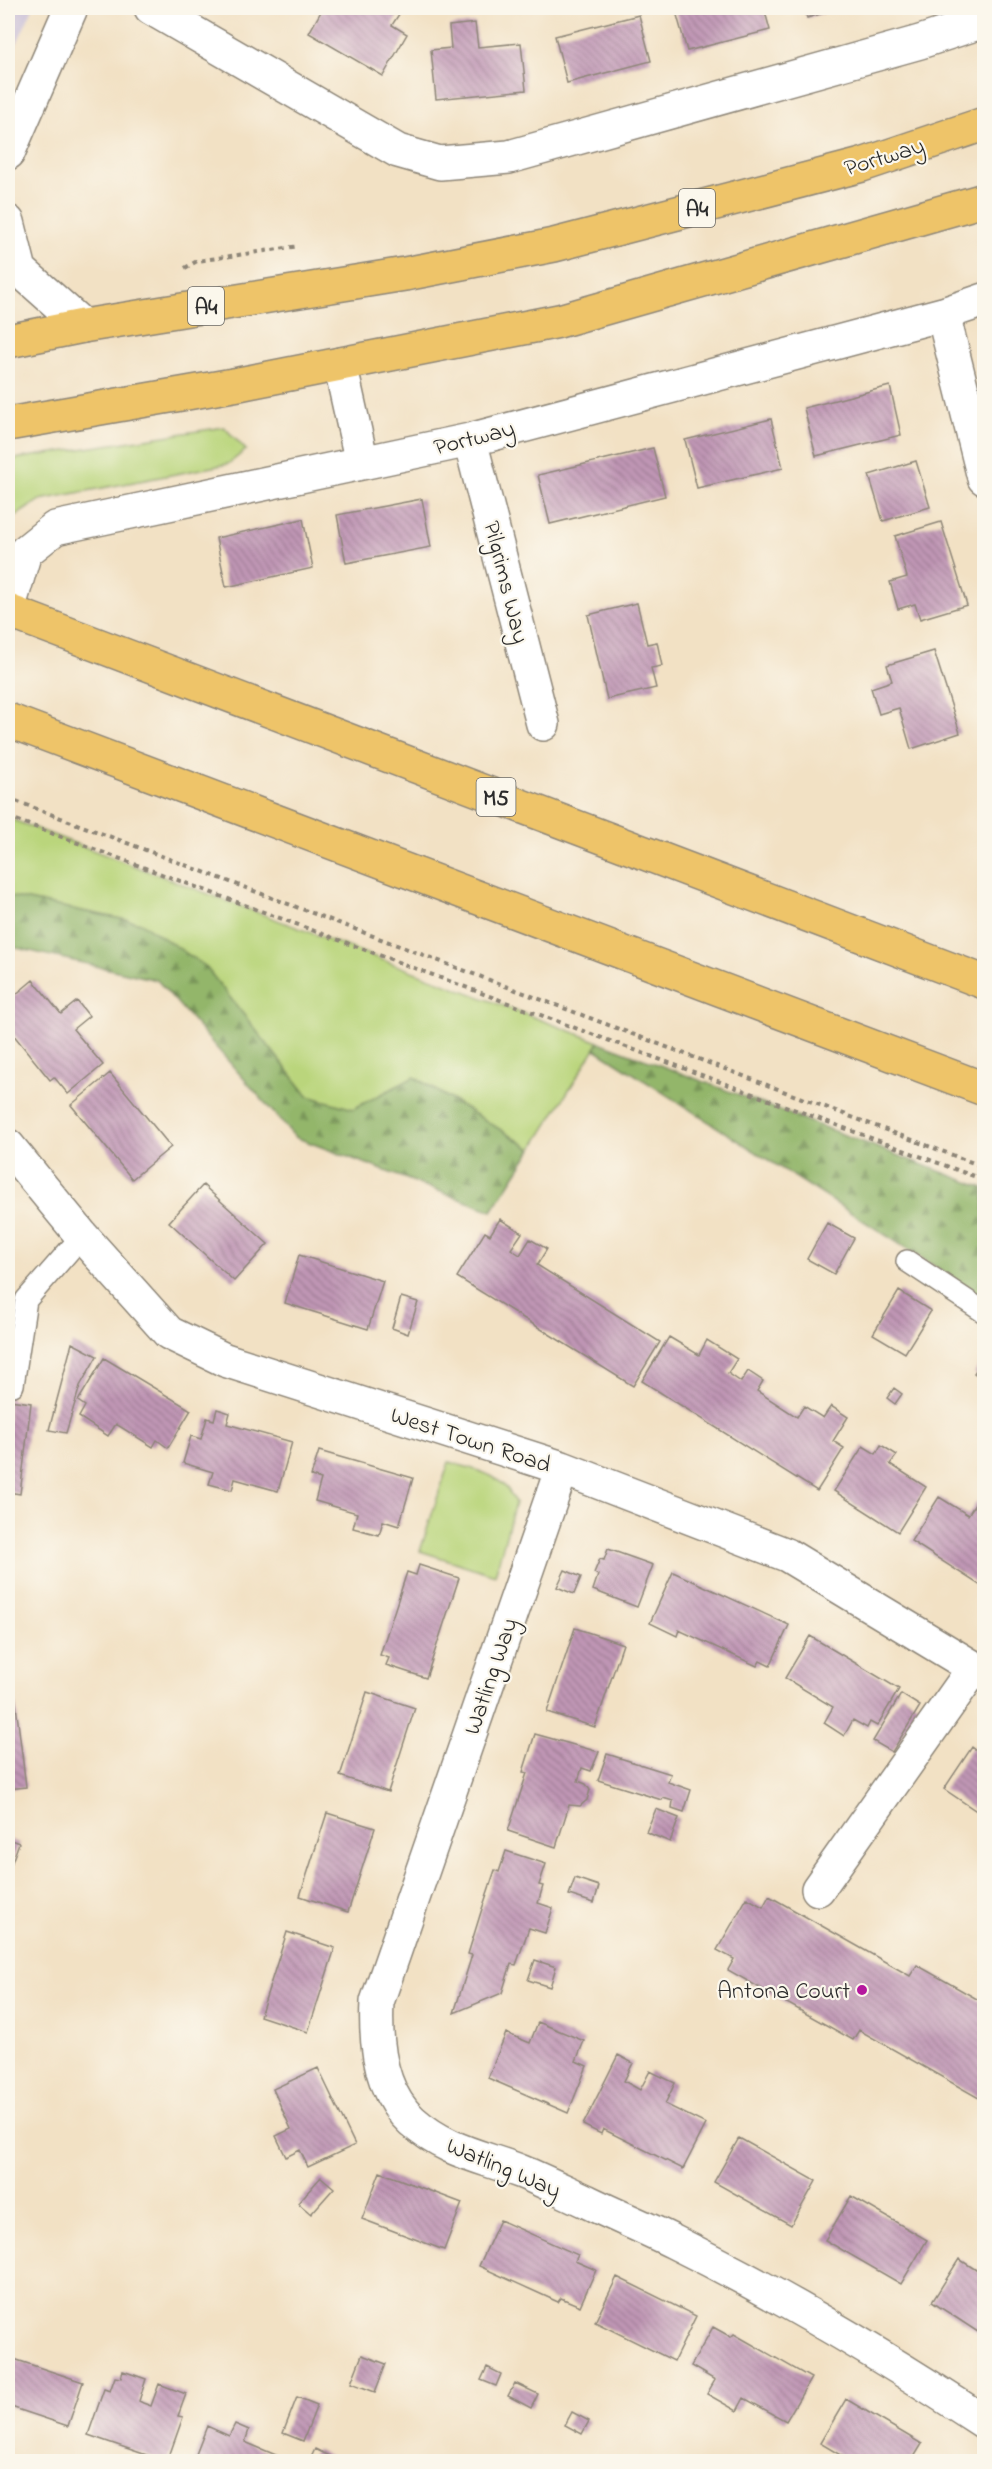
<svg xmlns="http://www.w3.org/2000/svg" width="992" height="2469" font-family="'Indie Flower',sans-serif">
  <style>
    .industrial { fill: #c9bfd7 }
    .grass { fill: #bad57b; stroke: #728053; stroke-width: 1.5 }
    .forest { fill: url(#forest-firs); stroke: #5f704b; stroke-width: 1.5 }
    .building { fill: url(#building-back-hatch) }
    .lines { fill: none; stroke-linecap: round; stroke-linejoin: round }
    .lane-casing { stroke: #8e8678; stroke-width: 24 }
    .street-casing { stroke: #8e8678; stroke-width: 36 }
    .highway-casing { stroke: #8e8678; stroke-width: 36 }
    .path { stroke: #8e8678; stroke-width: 4; stroke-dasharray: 4.5 4.5; stroke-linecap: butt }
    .lane { stroke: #fff; stroke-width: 21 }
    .street { stroke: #fff; stroke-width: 33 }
    .highway { stroke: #eec469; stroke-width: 33 }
    .poi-dot { fill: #b5179e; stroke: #fbf7ec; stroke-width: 2 }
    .labels { text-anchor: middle; stroke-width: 4.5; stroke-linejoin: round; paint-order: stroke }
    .shield { fill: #fbf7ec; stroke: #696865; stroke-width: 1.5 }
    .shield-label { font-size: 22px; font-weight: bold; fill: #2b2b2b }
    .street-label { font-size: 24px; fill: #2b2b2b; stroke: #fbf7ec }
    .poi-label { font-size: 24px; fill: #2b2b2b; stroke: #fbf7ec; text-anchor: end }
  </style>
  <defs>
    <pattern id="forest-firs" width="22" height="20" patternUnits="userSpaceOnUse" patternTransform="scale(1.5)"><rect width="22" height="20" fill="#93b66b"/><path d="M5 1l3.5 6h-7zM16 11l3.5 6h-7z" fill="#789458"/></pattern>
    <pattern id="building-back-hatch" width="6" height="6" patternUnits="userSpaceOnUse" patternTransform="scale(1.5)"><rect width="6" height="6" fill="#c096b5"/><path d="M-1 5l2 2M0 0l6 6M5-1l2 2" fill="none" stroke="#9c7b93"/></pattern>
  </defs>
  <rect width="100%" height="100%" fill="#fbf7ec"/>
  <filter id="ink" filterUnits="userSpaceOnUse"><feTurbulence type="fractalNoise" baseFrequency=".0167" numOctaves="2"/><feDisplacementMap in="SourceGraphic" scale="12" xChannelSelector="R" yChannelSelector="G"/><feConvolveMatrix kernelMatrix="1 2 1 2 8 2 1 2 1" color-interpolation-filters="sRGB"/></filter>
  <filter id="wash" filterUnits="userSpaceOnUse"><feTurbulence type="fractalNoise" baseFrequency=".008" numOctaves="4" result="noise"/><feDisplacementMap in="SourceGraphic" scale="24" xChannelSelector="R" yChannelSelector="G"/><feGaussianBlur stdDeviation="1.35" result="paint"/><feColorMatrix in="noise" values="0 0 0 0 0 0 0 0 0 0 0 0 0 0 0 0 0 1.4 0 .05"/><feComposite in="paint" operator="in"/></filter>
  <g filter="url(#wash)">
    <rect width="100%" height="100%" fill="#f2e1c4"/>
    <path class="industrial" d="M8,8h25l-25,55z"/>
    <path class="grass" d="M224,427l22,23 -18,14 -188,36 -32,21v-61z
      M8,818l591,224 -67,107 -117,-72 -62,32 -45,-13 -103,-130 -64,-43 -133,-27z
      M449,1462c27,8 56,12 66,41l-20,72 -75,-24z"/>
    <path class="forest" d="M8,896l133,27 64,43 103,130 45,13 61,-32 118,72 -40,62 -197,-74 -138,-157 -149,-34z
      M599,1042l385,146v110l-389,-249z"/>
    <g id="blocks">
      <path class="building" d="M323,8h38l9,4 2,-4h31l-11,17 15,9 -24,42 -74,-43z
        M675,8h89l6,22 -83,21z
        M804,8h36l-33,10z
        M639,15l12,46 -84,22 -12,-47z
        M475,23l3,24 43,-4 5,47 -90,9 -5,-49 20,-2 -2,-22z
        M890,386l11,49 -85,21 -12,-48z
        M771,419l12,49 -86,20 -12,-48z
        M653,448l12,48 -115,28 -12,-49z
        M916,461l14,46 -47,14 -14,-46z
        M422,499l9,48 -85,16 -9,-48z
        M303,519l10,49 -87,19 -10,-49z
        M941,522l26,83 -47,14 -5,-15 -17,5 -8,-27 17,-5 -12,-41z
        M637,603l10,41 10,-2 5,24 -11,2 5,20 -49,11 -19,-84z
        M934,651l26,82 -49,16 -12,-41 -20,6 -8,-26 21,-7 -5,-16z
        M33,980l28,34 16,-13 12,15 -16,13 30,36 -35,29 -14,-17 -4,3 -42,-52v-27z
        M110,1073l61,74 -39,32 -61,-74z
        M203,1185l65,59 -34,37 -65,-59z
        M500,1219l22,14 -11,16 9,6 10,-16 17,10 -10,16 123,77 -27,44 -176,-109 28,-45 5,3z
        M827,1223l27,15 -20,36 -27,-15z
        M299,1255l84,26 -15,48 -83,-26z
        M899,1291l32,20 -26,42 -32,-19z
        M401,1297l17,5 -10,32 -16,-6z
        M669,1337l30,18 8,-15 30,19 -9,14 13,9 7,-11 15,10 -6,10 40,26 7,-11 19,12 8,-12 17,11 -15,24 11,7 -27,43 -175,-110z
        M72,1343l25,13 -17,30 -14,47 -17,-3z
        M104,1358l87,52 -23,38 -11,-8 -4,7 -37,-23 -8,12 -29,-19 6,-11 -7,-5z
        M984,1358v22l-10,-7z
        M8,1369l6,1 -4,30 21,3 -11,91 -12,-2z
        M894,1388l8,6 -7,10 -8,-6z
        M217,1409l13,4 -3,11 65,18 -14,49 -43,-12 -3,11 -23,-6 4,-12 -30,-9 8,-27 10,3 6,-21 7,2z
        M881,1445l16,10 -7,9 36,23 -28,45 -64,-41 29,-45 13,8z
        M319,1451l94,27 -14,48 -16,-5 -4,14 -26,-7 4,-15 -42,-12 6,-22 -10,-3z
        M939,1497l29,18 9,-14 7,4v83l-73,-47z
        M608,1549l45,16 -16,42 -44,-17 5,-15 -4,-2 6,-14 4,1z
        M419,1565l40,13 -33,100 -40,-13 3,-7 -9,-3 27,-83 9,3z
        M565,1570l16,7 -7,17 -17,-7z
        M673,1572l116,53 -19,41 -10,-5 -3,5 -78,-36 -2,6 -27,-13z
        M575,1628l48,16 -28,83 -48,-15z
        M810,1636l89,53 -22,37 -7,-4 -3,6 -14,-8 -9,16 -20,-13 9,-16 -48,-29z
        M367,1692l48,16 -27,84 -48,-16z
        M901,1694l19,12 -28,46 -19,-11z
        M15,1697l11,90 -18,2v-91z
        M535,1734l64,18 -8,19 -9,-3 -4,13 8,3 4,6 -3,10 -7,6 -11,-1 -13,42 -48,-16 19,-58 -4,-1z
        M972,1747l12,9v60l-40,-27z
        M607,1754l64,20 -3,8 23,8 -7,22 -12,-4 1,-7 -10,-3 -1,2 -64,-20z
        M656,1809l23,9 -9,24 -24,-10z
        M327,1813l48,15 -27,84 -48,-16z
        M8,1839l11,4 -11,30z
        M506,1851l40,13 -7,21 4,1 -5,17 15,5 -8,25 -16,-5 -13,37 -5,-1 -9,29 -48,20 18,-58 -4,-1 13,-42 14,-42 4,2z
        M575,1878l24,8 -5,17 -25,-8z
        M769,1896l141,80 7,-11 67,38v98l-125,-71 -6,10 -125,-70 6,-11 -17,-9 30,-52 16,9z
        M287,1932l48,16 -27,84 -48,-16z
        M535,1960l21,7 -6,20 -22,-7z
        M538,2022l46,19 -8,20 11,5 -19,47 -80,-35 18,-45 24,10z
        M618,2055l15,8 -9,18 16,9 10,-19 25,12 -10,21 41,20 -23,45 -80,-40 -2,5 -18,-9z
        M318,2068l37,77 -47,22 -8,-17 -14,7 -10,-21 15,-7 -18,-40z
        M739,2138l77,43 -25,44 -77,-43z
        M380,2172l82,31 -18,47 -82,-31z
        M321,2177l13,11 -23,26 -13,-11z
        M851,2196l76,44 -26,44 -76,-44z
        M500,2220l78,35 -3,6 21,9 -16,36 -19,-8 -3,4 -79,-36z
        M959,2259l25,16v61l-52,-34z
        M617,2277l79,39 -22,45 -79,-39z
        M713,2327l18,10 3,-3 77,44 -25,43 -42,-23 -7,13 -30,-17 8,-14 -24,-14z
        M362,2355l24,9 -11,28 -24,-9z
        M8,2357l75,25 -15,44 -60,-20z
        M487,2367l14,7 -5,12 -15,-6z
        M123,2371l23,8 -7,22 4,2 8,3 8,-22 27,10 -8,22 5,1 -16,45 -79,-27 16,-46 6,2 5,-14 6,1z
        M515,2383l23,11 -7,14 -23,-12z
        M297,2397l20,8 -14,36 -20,-8z
        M846,2399l76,45 -11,18h-59l-32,-19z
        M572,2412l17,9 -7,13 -17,-9z
        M235,2424l14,6 -4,12 38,16 -1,4h-89l14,-36 22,10z
        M315,2449l27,13h-33z"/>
    </g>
  </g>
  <g filter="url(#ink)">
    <use href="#blocks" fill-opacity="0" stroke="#8e8678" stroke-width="1.5"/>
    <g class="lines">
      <defs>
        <path id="lane" d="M907,1261l77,51
          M13,1385l13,-85 56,-64"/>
        <path id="street" d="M151,8l247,143 42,12 69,-6 411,-115 64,-21
          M8,153l63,-145
          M8,222l12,48 63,56
          M943,314l41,164
          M340,364l22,99
          M470,440l73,284
          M8,610l17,-58 30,-24 415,-88 473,-126 41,-14
          M8,1146l74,90 87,97 56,27 337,108 225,87 197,119
          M562,1468l-185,534c-2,40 3,90 35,119 35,31 69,35 110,51 22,9 44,20 66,30 29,14 58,26 86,40 107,53 211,115 310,180
          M818,1889l156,-221"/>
        <path id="highway" d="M8,341l75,-15 322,-52 149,-29 308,-80 122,-41
          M8,424l231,-40 320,-63 425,-121
          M8,611l976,371
          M8,720l976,369"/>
      </defs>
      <use href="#lane" class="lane-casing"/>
      <use href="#street" class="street-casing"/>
      <use href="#highway" class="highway-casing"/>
      <path class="path" d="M185,268l12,-7 102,-15
        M8,798l976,369
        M8,817l976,363"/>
      <use href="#lane" class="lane"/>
      <use href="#street" class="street"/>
      <use href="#highway" class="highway"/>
    </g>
  </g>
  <circle class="poi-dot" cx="862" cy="1990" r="6"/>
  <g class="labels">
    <g class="shield">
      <rect x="679" y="189" width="36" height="38" rx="4.5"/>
      <rect x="188" y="287" width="36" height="38" rx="4.5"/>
      <rect x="476.5" y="778" width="39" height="38" rx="4.5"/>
    </g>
    <g class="shield-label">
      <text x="697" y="216">A4</text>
      <text x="206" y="314">A4</text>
      <text x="496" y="805">M5</text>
    </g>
    <g class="street-label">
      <text transform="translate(884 156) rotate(-17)" y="8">Portway</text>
      <text transform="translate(474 437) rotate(-14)" y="8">Portway</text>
      <text transform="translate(507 582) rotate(76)" y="8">Pilgrims Way</text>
      <text transform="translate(471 1439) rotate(18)" y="8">West Town Road</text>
      <text transform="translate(490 1676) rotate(-71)" y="8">Watling Way</text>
      <text transform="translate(504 2167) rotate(23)" y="8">Watling Way</text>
    </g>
    <g class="poi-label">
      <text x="850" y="1998">Antona Court</text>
    </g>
  </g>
  <rect width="992" height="2469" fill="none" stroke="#fbf7ec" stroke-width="30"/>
</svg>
